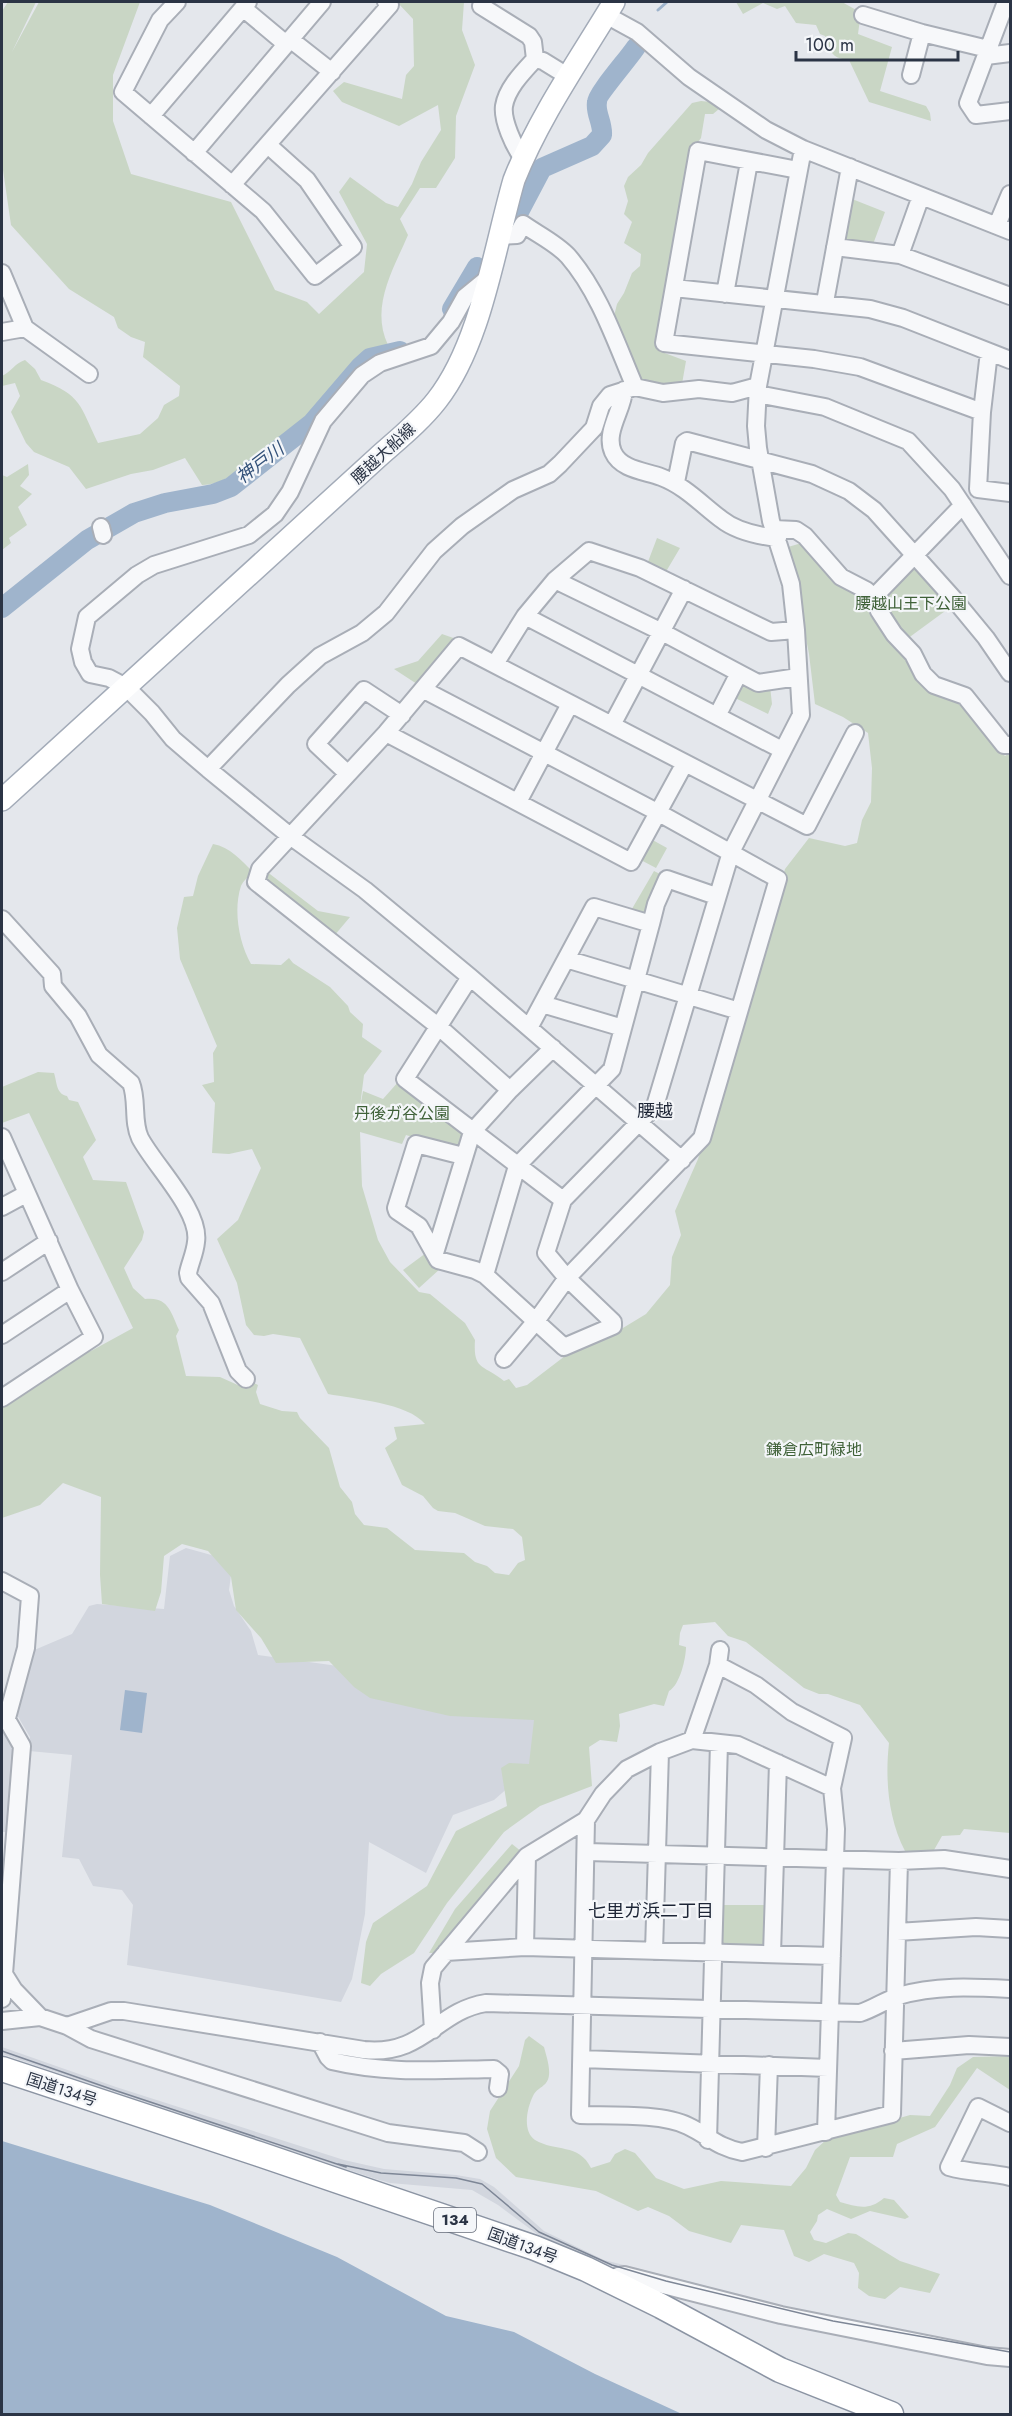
<svg xmlns="http://www.w3.org/2000/svg" width="1012" height="2416" font-family="Jost,'Noto Sans JP',sans-serif">
  <style>
    .built { fill: #d2d6de }
    .green { fill: #c9d6c5 }
    .water { fill: #9fb4cc }
    .lines { fill: none; stroke-linecap: round; stroke-linejoin: round }
    .stream { stroke: #9fb4cc; stroke-width: 3 }
    .river { stroke: #9fb4cc; stroke-width: 20 }
    .minor-casing { stroke: #a9aeb7; stroke-width: 20 }
    .major-casing { stroke: #a3abb8; stroke-width: 24 }
    .highway-casing { stroke: #8b94a3; stroke-width: 27 }
    .minor { stroke: #f7f8fa; stroke-width: 16 }
    .major { stroke: #fff; stroke-width: 21 }
    .highway { stroke: #fff; stroke-width: 24 }
    .tram { stroke: #7d8696; stroke-width: 1.5 }
    .labels { text-anchor: middle; stroke-width: 4.5; stroke-linejoin: round; paint-order: stroke }
    .shield { fill: #f4f6f9; stroke: #676e7b; stroke-width: 1.5 }
    .shield-label { font-size: 15px; font-weight: bold; fill: #2b3445 }
    .street-label { font-size: 16px; fill: #2b3445; stroke: #f4f6f9 }
    .park-label { font-size: 16px; fill: #3f6138; stroke: #f4f6f9 }
    .water-label { font-size: 18px; font-style: italic; fill: #34527a; stroke: #f4f6f9 }
    .neighbourhood-label { font-size: 18px; fill: #1d2536; stroke: #f4f6f9 }
  </style>
  <rect width="100%" height="100%" fill="#e4e7ec"/>
  <path class="built" d="M186,1548l47,13 -4,29 5,16 17,25 7,24 80,11 201,51 -6,49 -39,34 -41,15 -27,58 -57,-31 -4,72 -13,65 -11,23 -214,-37 6,-60 -11,-15 -29,-4 -14,-27 -17,-2 10,-102 -43,-4 1,-14 -13,-22 15,-64 40,-17 17,-28 8,-2 67,5 6,-53z
    M2,1724l13,23 -6,85h-7z
    M2,2047l114,40 228,73 40,9 72,6 24,4 14,8 50,44 60,29 223,57 164,30 19,2v4l-185,-32 -178,-44 -48,-15 -62,-28 -39,-29 -26,-15 -82,-7 -14,-4 -374,-125z"/>
  <path class="green" d="M8,2h28l-24,50 27,-50h101l-27,73v46l18,53 100,28 44,88 32,12 12,12 45,-42 3,-28 -28,-52 11,-15 36,26 12,4 14,-23 9,-22 20,-32 -3,-25 -39,21 -57,-24 -9,-11 11,-9 58,17 4,-24 8,-9 -1,-47 -16,-17h67l-2,28 13,35 -19,51 -1,42 -19,30h-16l-20,31 8,16c-15,35 -38,72 -20,110 -39,17 -58,55 -87,82 -15,14 -34,22 -50,34 -17,12 -27,23 -49,24l-17,-27 -32,12 -22,4 -45,15 -17,-22 -35,-15 -8,-9 -15,-31 9,-16 -5,-13 -13,3v-10c9,-4 13,-13 23,-16l10,9 6,11c41,15 39,26 57,63l42,-9 18,-16 6,-13 15,-9 1,-10 -37,-29 2,-15 -14,-5 -13,-9 -4,-11 -45,-28 -58,-64 -9,-62v-152z
    M736,2h106l16,9 2,8 -2,15 34,13 -12,44 46,15 4,7 1,8 -62,-19 -20,-42c-20,-2 -17,-9 -24,-24l-5,-2 -4,-9 -20,-2 -11,-17 -8,3 -14,-6 -20,11z
    M701,101l10,1 8,7 -6,5h-8l-4,24 -6,8 -25,145 -8,61 24,9 -4,23 -27,10 -23,-9 -18,-69 3,-12 7,-11 8,-20 8,-7 1,-12 -17,-11 8,-21 -8,-8 4,-13 -4,-15 4,-9 13,-12 7,-12 44,-50z
    M847,197l38,15 -13,35 -31,-2z
    M28,464l1,11 -9,11 12,8 -14,13 9,18 -18,13 2,5 -9,7v-75l5,2z
    M657,538l23,10 -16,27 -18,-8z
    M812,540l56,66 3,11 57,70 36,20 23,30 18,19 5,-3v1080l-46,-4 -4,6 -18,1 -8,14 -12,4 -17,-3c-17,-33 -20,-72 -16,-108l-29,-38 -32,-11h-9l-15,-6 -58,-46 -18,-6 -13,-14 -32,3 -3,8 -1,12 7,2c0,11 -6,38 -17,44l-5,15 -10,-2 -35,10 1,12 -3,16 -17,-2 -11,7 3,39 -52,20 -36,26 -57,71 -33,50 -33,21 -11,12 -9,-3 5,-41 7,-19 54,-37 29,-55 51,-25 -6,-38 8,-5 20,1 5,-44 -84,-4 -80,-18 -16,-11 -25,-26 -53,2 -15,-25 -25,-28 -5,-33 -23,-26 -26,-7 -18,12 -3,36 -6,19 -53,-7 -2,-29 1,-78 -38,-14 -23,22 -38,13v-114l75,-49 14,-4 42,-23 -104,-215 -27,10v-36l36,-15 16,1c3,9 2,21 13,23l2,4 9,2 18,38 -13,17 10,23 33,2 18,50 -2,8 -18,28 9,20 12,11c23,-3 26,13 34,31l-3,6 10,40 34,1 20,9 12,-4 6,3 -2,7 4,12 22,7 15,1 3,6 29,30 11,39 12,15 3,12 9,11 23,3 28,22 49,3 11,9 12,4 8,7 14,2 9,-12 7,-3 -3,-23 -9,-8 -28,-3 -30,-13 -17,-2 -5,-3 -10,-12 -21,-11 -17,-37 12,-9 -3,-12 31,-3c-17,-21 -71,-25 -97,-30l-28,-56 -27,-4 -9,2 -10,-1 -8,-10 -9,-42 -20,-44 21,-19 23,-52 -9,-19 -23,5 -17,-1 3,-50 -13,-18 12,-3 -1,-29 4,-7 -37,-87 -3,-31 7,-31 9,-1 5,-20 15,-32c17,3 28,16 40,28 -4,4 -10,9 -12,14 -8,24 -2,57 10,78l30,1 8,-7 4,5 37,24 18,19 2,6 13,12 -1,13 20,14 -18,24 -5,39 4,-23 20,8 16,-18 65,50 -5,21 -53,-17 -4,9 -42,-12 2,54 16,54 12,22 29,30 11,2 35,29 10,17c-2,31 8,24 29,41l5,-2 7,9 11,-3 55,-42 36,-12 28,-17 24,-29 2,-28 9,-22 -6,-24 23,-52 44,-142 25,-66 9,-51 9,-31 24,-31 36,8 12,-3 5,-23 9,-18 1,-34 -4,-35 -25,-16 -28,-13 -6,-50 -21,-107z
    M915,565l37,41 -45,33 -28,-42z
    M442,634l17,6 -39,46 -26,-17 24,-8z
    M738,681l32,5 2,18 -4,10 -37,-18z
    M649,838l18,10 -11,20 -19,-10z
    M266,871l52,40 32,6 -16,19 -74,-57z
    M654,871l10,5 -14,41 -21,-3z
    M426,1253l15,15 -22,20 -16,-18z
    M512,1844l10,8 -85,101h-8l26,-44z
    M720,1905h50l-1,41 -51,-1z
    M529,2036l15,11c2,8 6,19 5,28 -1,12 -12,12 -16,21 -6,12 -11,35 2,44 20,12 44,3 56,28l19,-6 5,-8 10,-5 10,4 21,25 28,11 37,-8 70,5 15,-18 9,-18 12,-11 83,-24 20,1 20,-31 7,-17 16,-11 37,-1v34l-33,-22 -42,59 -38,17 -4,13h-43l-14,38 4,7c17,5 29,9 44,-4l10,2 15,17 -4,2 -35,-8 -19,8 -24,-10 -9,6 -1,6 -7,11 4,8 12,3 22,-10 8,1 44,27 40,13 -10,19 -30,-6 -15,12 -16,-3 -11,-8 1,-15 -5,-10 -30,-9 -15,8 -15,-6 -10,-26 -43,-5 -10,18 -42,-12 -20,-15 -21,-9 -10,4 -42,-20 -80,-14 -20,-19 -9,-29 3,-18 29,-45 6,-26z"/>
  <path class="water" d="M125,1690l22,3 -5,40 -22,-3z
    M2,2141l208,64 127,52 109,59 68,16 81,42 87,40h-680z"/>
  <g class="lines">
    <path class="stream" d="M658,10l9,-8"/>
    <path class="river" d="M513,223l29,-55 50,-22 10,-11c1,-12 -7,-22 -5,-33 0,-8 32,-44 39,-55
      M452,309l25,-42
      M2,608l85,-68 47,-27 31,-10 48,-9 18,-7 81,-64 48,-56 10,-9 30,-7"/>
    <defs>
      <path id="minor" d="M177,2l-17,18 -37,72 140,119 52,65 38,-29 -46,-67 -39,-35
        M483,2l-2,4 48,30 4,6 2,17
        M1006,2l-38,101 8,12 34,-4
        M243,8l43,36
        M606,15l31,17 52,45 77,53 37,19 207,82
        M863,15l59,18 66,16
        M290,39l42,33
        M986,56l24,-3
        M911,75l11,-42
        M151,116l97,-114
        M194,153l128,-151
        M523,158c-9,-11 -21,-38 -19,-52 3,-18 19,-34 31,-47l8,2 26,16
        M798,170l-100,-19 -34,192 150,16 46,8 122,45
        M232,185l158,-180 -4,-3
        M997,225l13,-31
        M499,236l18,-1 6,-11c14,10 33,19 45,32 32,37 48,87 67,131
        M835,247l65,8 110,41
        M900,255l21,-59
        M2,273l23,55 64,46
        M487,279l-22,18 -14,25 -20,24 -51,17 -18,12 -39,46 -33,71 -15,22 -26,21 -95,30 -17,10 -50,42 -7,32 3,13 7,12 19,4 17,9 26,26 21,26 35,30 82,67 75,54 105,87 212,183
        M674,288l196,21 33,9 107,42
        M725,294l24,-132
        M825,302l25,-135
        M2,332l23,-4
        M989,352l-7,60 -4,77 32,4
        M624,390c-1,20 -20,42 -11,62 8,18 32,19 48,25 24,9 40,27 60,42 15,12 38,17 57,19
        M757,394l68,13 83,34 44,48 58,87
        M676,482l8,-39 3,-2 125,33 37,17 25,19 79,88 33,40 24,35
        M963,505l-89,92 5,14 15,23 19,20 10,20 11,11 31,11 39,49h6
        M101,527l2,8
        M774,529l22,1 9,6 36,41 25,13 8,7
        M555,580l107,52 77,41 -22,43
        M525,616l257,134
        M495,664l30,-48 30,-36 34,-29 51,17 131,64 25,-2
        M739,673l19,10 40,-6
        M424,690l235,123 119,66 -76,259 -135,140 -31,43 -32,38
        M612,725l72,-136
        M386,733l245,129 54,-99
        M208,769l80,-84 32,-29 42,-23 24,-20 48,-62 28,-25 51,-36 36,-16 11,-10 34,-36 7,-22 9,-11 25,-8 28,6 36,-4 33,4 26,-7
        M348,774l-32,-30 48,-54 38,25
        M518,802l52,-98
        M2,919l50,55 1,12 25,30 21,39 32,28c7,17 1,38 9,55 14,27 61,73 56,104 -1,11 -6,21 -8,31l1,5 22,25 27,68 8,8
        M566,959l173,52
        M470,977l-65,102 158,121
        M542,1004l81,24
        M529,1028l65,-121 57,17 5,-20 11,-25 49,17
        M510,1090l-71,-63 -183,-145 4,-13 126,-136 73,-87 348,180 48,-93
        M2,1137l68,153 24,47 -92,61
        M463,1156l-47,-12 -20,64 1,3 22,15 19,34 37,10 10,5 79,72 49,-21v-4l-46,-44 -21,-25 17,-53 92,-94 76,-254 70,-137 -5,-85 -5,-46 -20,-63 -13,-73 -2,-22 2,-40 45,-237
        M2,1207l24,-13
        M435,1253l37,-121 38,-42 43,-42
        M2,1272l47,-31
        M485,1275l32,-109 95,-97 39,-145
        M2,1335l68,-45
        M2,1581l28,15 -4,52 -19,70
        M718,1665l38,20 36,27 51,26 -11,50
        M2,1711l20,35 -20,253
        M692,1740l26,-75 2,-15
        M586,1820l-6,295c29,1 82,-2 108,11 21,10 29,21 54,26l150,-38 7,-253
        M587,1852l312,9 45,-2 66,10
        M897,1932l79,-5 34,2
        M525,1947l2,-91
        M654,1951l6,-199
        M446,1952l79,-5 307,9
        M772,1954l6,-191
        M4,1974l10,16 26,27
        M2,2021l38,-4 27,9 24,13 297,94 76,10 14,9
        M67,2026l44,-15h13l240,39c60,6 72,-39 122,-47l374,10c13,-4 26,-13 38,-17 37,-11 74,-9 112,-7
        M433,2030l-3,-47 3,-15 94,-112 59,-36 17,-26 24,-25 33,-17 32,-12 46,5 94,43 4,41 -10,303
        M320,2042l8,15 4,4c54,13 108,9 162,8l6,5 -2,14
        M893,2051l76,-6 41,2
        M582,2059l246,9
        M1010,2123l-32,-16 -29,60c20,6 41,5 61,10
        M708,2140l11,-397
        M766,2148l3,-83
        M614,2283l4,-7 6,-1 157,40 206,41 23,2"/>
      <path id="major" d="M2,800l375,-342c20,-18 43,-36 60,-58 44,-56 57,-151 77,-220 25,-63 65,-120 100,-178"/>
      <path id="highway" d="M2,2069l257,85 276,94 51,21 75,37 119,64 111,44"/>
    </defs>
    <use href="#minor" class="minor-casing"/>
    <use href="#major" class="major-casing"/>
    <use href="#highway" class="highway-casing"/>
    <use href="#minor" class="minor"/>
    <use href="#major" class="major"/>
    <use href="#highway" class="highway"/>
    <path class="tram" d="M2,2051l109,38 235,78
      M338,2164l43,9 75,5 26,6 57,48 73,33 54,16 167,40 177,31"/>
  </g>
  <g class="labels">
    <rect class="shield" x="434" y="2208" width="42" height="24" rx="4.5"/>
    <g class="shield-label">
      <text x="455" y="2225">134</text>
    </g>
    <g class="street-label">
      <text transform="translate(383 453) rotate(-43)" y="6">腰越大船線</text>
      <text transform="translate(62 2089) rotate(18)" y="6">国道134号</text>
      <text transform="translate(523 2245) rotate(20)" y="6">国道134号</text>
    </g>
    <g class="park-label">
      <text x="911" y="609">腰越山王下公園</text>
      <text x="402" y="1119">丹後ガ谷公園</text>
      <text x="814" y="1455">鎌倉広町緑地</text>
    </g>
    <g class="water-label">
      <text transform="translate(260 463) rotate(-37)" y="6">神戸川</text>
    </g>
    <g class="neighbourhood-label">
      <text x="655" y="1117">腰越</text>
      <text x="651" y="1917">七里ガ浜二丁目</text>
    </g>
  </g>
  <rect width="1012" height="2416" fill="none" stroke="#2b3445" stroke-width="6"/>
  <path d="M796 51v9h162v-9" fill="none" stroke="#2b3445" stroke-width="3"/>
  <text x="805" y="51" font-size="18" fill="#2b3445" stroke="#f4f6f9" stroke-width="4.5" paint-order="stroke">100 m</text>
</svg>
